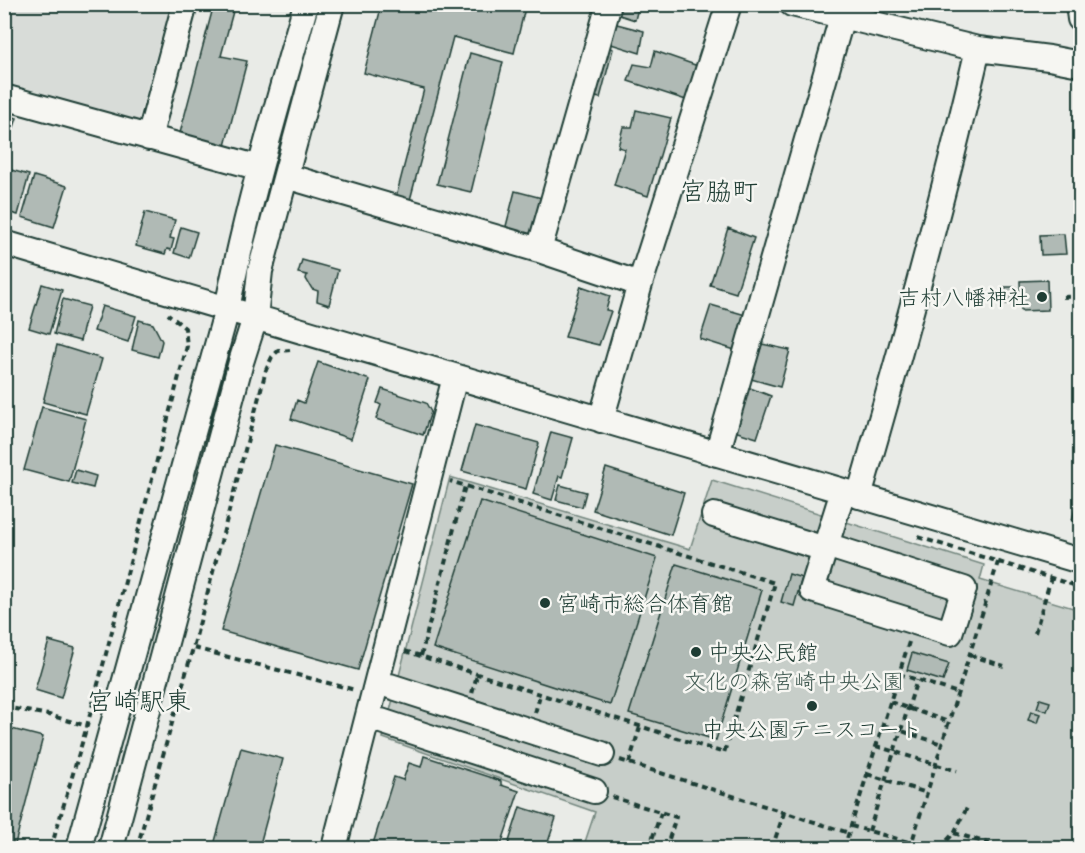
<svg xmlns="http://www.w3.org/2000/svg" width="1085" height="853" font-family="Dekko,'Klee One',sans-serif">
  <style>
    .built { fill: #d8dcd8 }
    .green { fill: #c7cec9; stroke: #73867e; stroke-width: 1.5 }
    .building { fill: #b0bab5; stroke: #1f3d34; stroke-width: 1.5 }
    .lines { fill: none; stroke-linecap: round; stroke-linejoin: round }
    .minor-casing { stroke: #1f3d34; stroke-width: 28 }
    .path { stroke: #1f3d34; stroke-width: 4; stroke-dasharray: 6 4.5; stroke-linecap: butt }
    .minor { stroke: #f6f6f2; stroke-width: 24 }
    .poi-dot { fill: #1f3d34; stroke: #f6f6f2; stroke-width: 2 }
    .labels { text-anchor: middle; stroke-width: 5; stroke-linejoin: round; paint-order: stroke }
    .poi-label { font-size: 22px; fill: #1f3d34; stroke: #f6f6f2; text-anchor: start }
    .park-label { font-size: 22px; fill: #415a52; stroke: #f6f6f2 }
    .quarter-label { font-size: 26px; fill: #1f3d34; stroke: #f6f6f2 }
  </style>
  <rect width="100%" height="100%" fill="#e9ebe7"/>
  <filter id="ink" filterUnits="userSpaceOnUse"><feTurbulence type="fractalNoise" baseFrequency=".0167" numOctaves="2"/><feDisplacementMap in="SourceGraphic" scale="12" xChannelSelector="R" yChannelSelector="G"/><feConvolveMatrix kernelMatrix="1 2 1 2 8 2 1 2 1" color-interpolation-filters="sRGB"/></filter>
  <g filter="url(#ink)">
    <path class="built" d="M4,5h166l-32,115 -133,-38z"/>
    <path class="green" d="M450,477l240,72 22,-69 272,85 -4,15 100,30v238h-497l12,-36 -212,-74z"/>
    <path class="building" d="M214,4h21l-14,52 26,5 -22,85 -45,-13z
      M382,4h144l-12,49 -61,-16 -43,163 -14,-3 28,-108 -60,-16z
      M612,4h27l-4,16 -25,-8z
      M613,23l31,8 -4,22 -32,-10z
      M601,45l12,4 -13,49 -12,-3z
      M655,51l43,15 -9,35 -61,-20 6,-17 17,3z
      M470,53l33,9 -32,130 -34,-8z
      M636,110l35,8 -23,78 -34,-11 11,-36 -7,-2 5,-20h9z
      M4,114l13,4 -13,39z
      M4,168l25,7 -11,40 -14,-4z
      M34,176l33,10 -13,41 -32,-10z
      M515,191l27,7 -11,43 -27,-7z
      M145,212l30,8 -5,18 4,1 -3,11 -4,-1 -2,5 -29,-8z
      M181,227l16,5 -8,26 -15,-5z
      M728,228l26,10 -18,55 -26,-8z
      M1064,234l2,20 -25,1 -1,-20z
      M302,260l36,10 -9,35 -12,-4 1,-10 -6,-2 -6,-10 1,-4 -9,-2z
      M1047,280l1,30 -27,1 -1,-30z
      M42,284l20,6 -13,44 -20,-6z
      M581,286l29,10 -4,14 5,1 -12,34 -34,-8z
      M1005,287h11l1,17h-11z
      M63,299l26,7 -9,35 -26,-7z
      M711,305l38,11 -11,35 -38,-12z
      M102,306l34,10 -8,26 -34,-11z
      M139,320l14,4 9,17 -4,16 -26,-7z
      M762,344l28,6 -10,37 -29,-8z
      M57,345l45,14 -16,55 -43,-12z
      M318,362l52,18 -19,59 -60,-20 6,-19 7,3z
      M745,386l26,10 -14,42 -26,-8z
      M382,389l44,14 5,9 -8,23 -47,-16 5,-14 -4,-2z
      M42,407l44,12 -17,63 -45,-12z
      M475,425l64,18 -13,46 -64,-18z
      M551,432l22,6 -11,39 -3,-1 -7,24 -19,-6z
      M275,445l137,39 -54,186 -137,-39z
      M606,468l78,25 -13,42 -78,-25z
      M76,470l20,6 -3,12 -21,-5z
      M560,485l26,7 -4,15 -26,-7z
      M1078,496h2v27l-8,-2z
      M480,501l177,57 -47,147 -177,-57z
      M676,564l86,26 -46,150 -87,-26z
      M789,574l13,4 -8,28 -13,-4z
      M49,641l26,7 -14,50 -26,-8z
      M912,653l37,11 -6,17 -36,-11z
      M1040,699l10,3 -3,9 -10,-3z
      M1031,711l9,3 -3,9 -9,-3z
      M4,727l39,10 -29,111h-10z
      M241,748l42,11 -24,89h-32l-13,-3z
      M424,756l77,25v4l18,6 -19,57h-124l-4,-1 22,-70 9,3 6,-17 12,4z
      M520,807l36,11 -10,30h-39z"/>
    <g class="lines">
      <defs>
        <path id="minor" d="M792,4l186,45 71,9 31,6
          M1078,4l2,15
          M4,97l256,71
          M149,138l36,-134
          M286,176l253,74 101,34
          M4,243l1076,318
          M539,250l70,-246
          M601,420l39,-136 89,-280
          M717,454l125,-437
          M859,496c43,-148 84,-297 119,-447
          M714,515l111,34
          M826,545l138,44 -14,44 -138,-43 31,-99
          M390,686l212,68
          M381,721l213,70
          M79,848l148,-539c20,-103 50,-203 79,-305
          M111,848l130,-486 14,-44 5,-47 72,-267
          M334,848l121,-471"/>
      </defs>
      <use href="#minor" class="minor-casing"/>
      <path class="path" d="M1063,297l17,-1
        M918,537l162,50
        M1035,633l16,-55
        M194,648l161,42
        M405,651l319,102 51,-170 -325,-102
        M970,655l34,11
        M421,656l44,-170
        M899,674l59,19
        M472,693l5,-18
        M890,702l59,20
        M4,707l45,8 38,11
        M535,713l5,-18
        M883,725l59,19
        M876,746l81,25
        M620,760l229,73
        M629,763l11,-36
        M867,774l60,19
        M612,797l64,20 -8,25 20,6
        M851,826l61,17
        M869,831l48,-151
        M954,833l50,15
        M51,848l36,-122 100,-380 -2,-18 -17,-14
        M137,848l56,-200 73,-278 6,-13 6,-6 12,-1
        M649,848l12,-35
        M772,848l12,-35
        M844,848l65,-206
        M910,848l88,-286
        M940,848l14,-15 14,-27"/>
      <use href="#minor" class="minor"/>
    </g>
  </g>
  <g class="poi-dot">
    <circle cx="1042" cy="297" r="6"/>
    <circle cx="545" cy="603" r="6"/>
    <circle cx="696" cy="652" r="6"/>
    <circle cx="812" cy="706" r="6"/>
  </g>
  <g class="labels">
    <g class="poi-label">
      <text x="1030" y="305" text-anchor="end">吉村八幡神社</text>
      <text x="557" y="611">宮崎市総合体育館</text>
      <text x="708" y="660">中央公民館</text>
      <text x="812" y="737" text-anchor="middle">中央公園テニスコート</text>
    </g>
    <g class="park-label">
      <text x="794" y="689">文化の森宮崎中央公園</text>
    </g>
    <g class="quarter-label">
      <text x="719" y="200">宮脇町</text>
      <text x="139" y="710">宮崎駅東</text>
    </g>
  </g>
  <rect width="1085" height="853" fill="none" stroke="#f6f6f2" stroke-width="24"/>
  <rect x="12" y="12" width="1061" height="829" fill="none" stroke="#1f3d34" stroke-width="2" filter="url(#ink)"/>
</svg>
